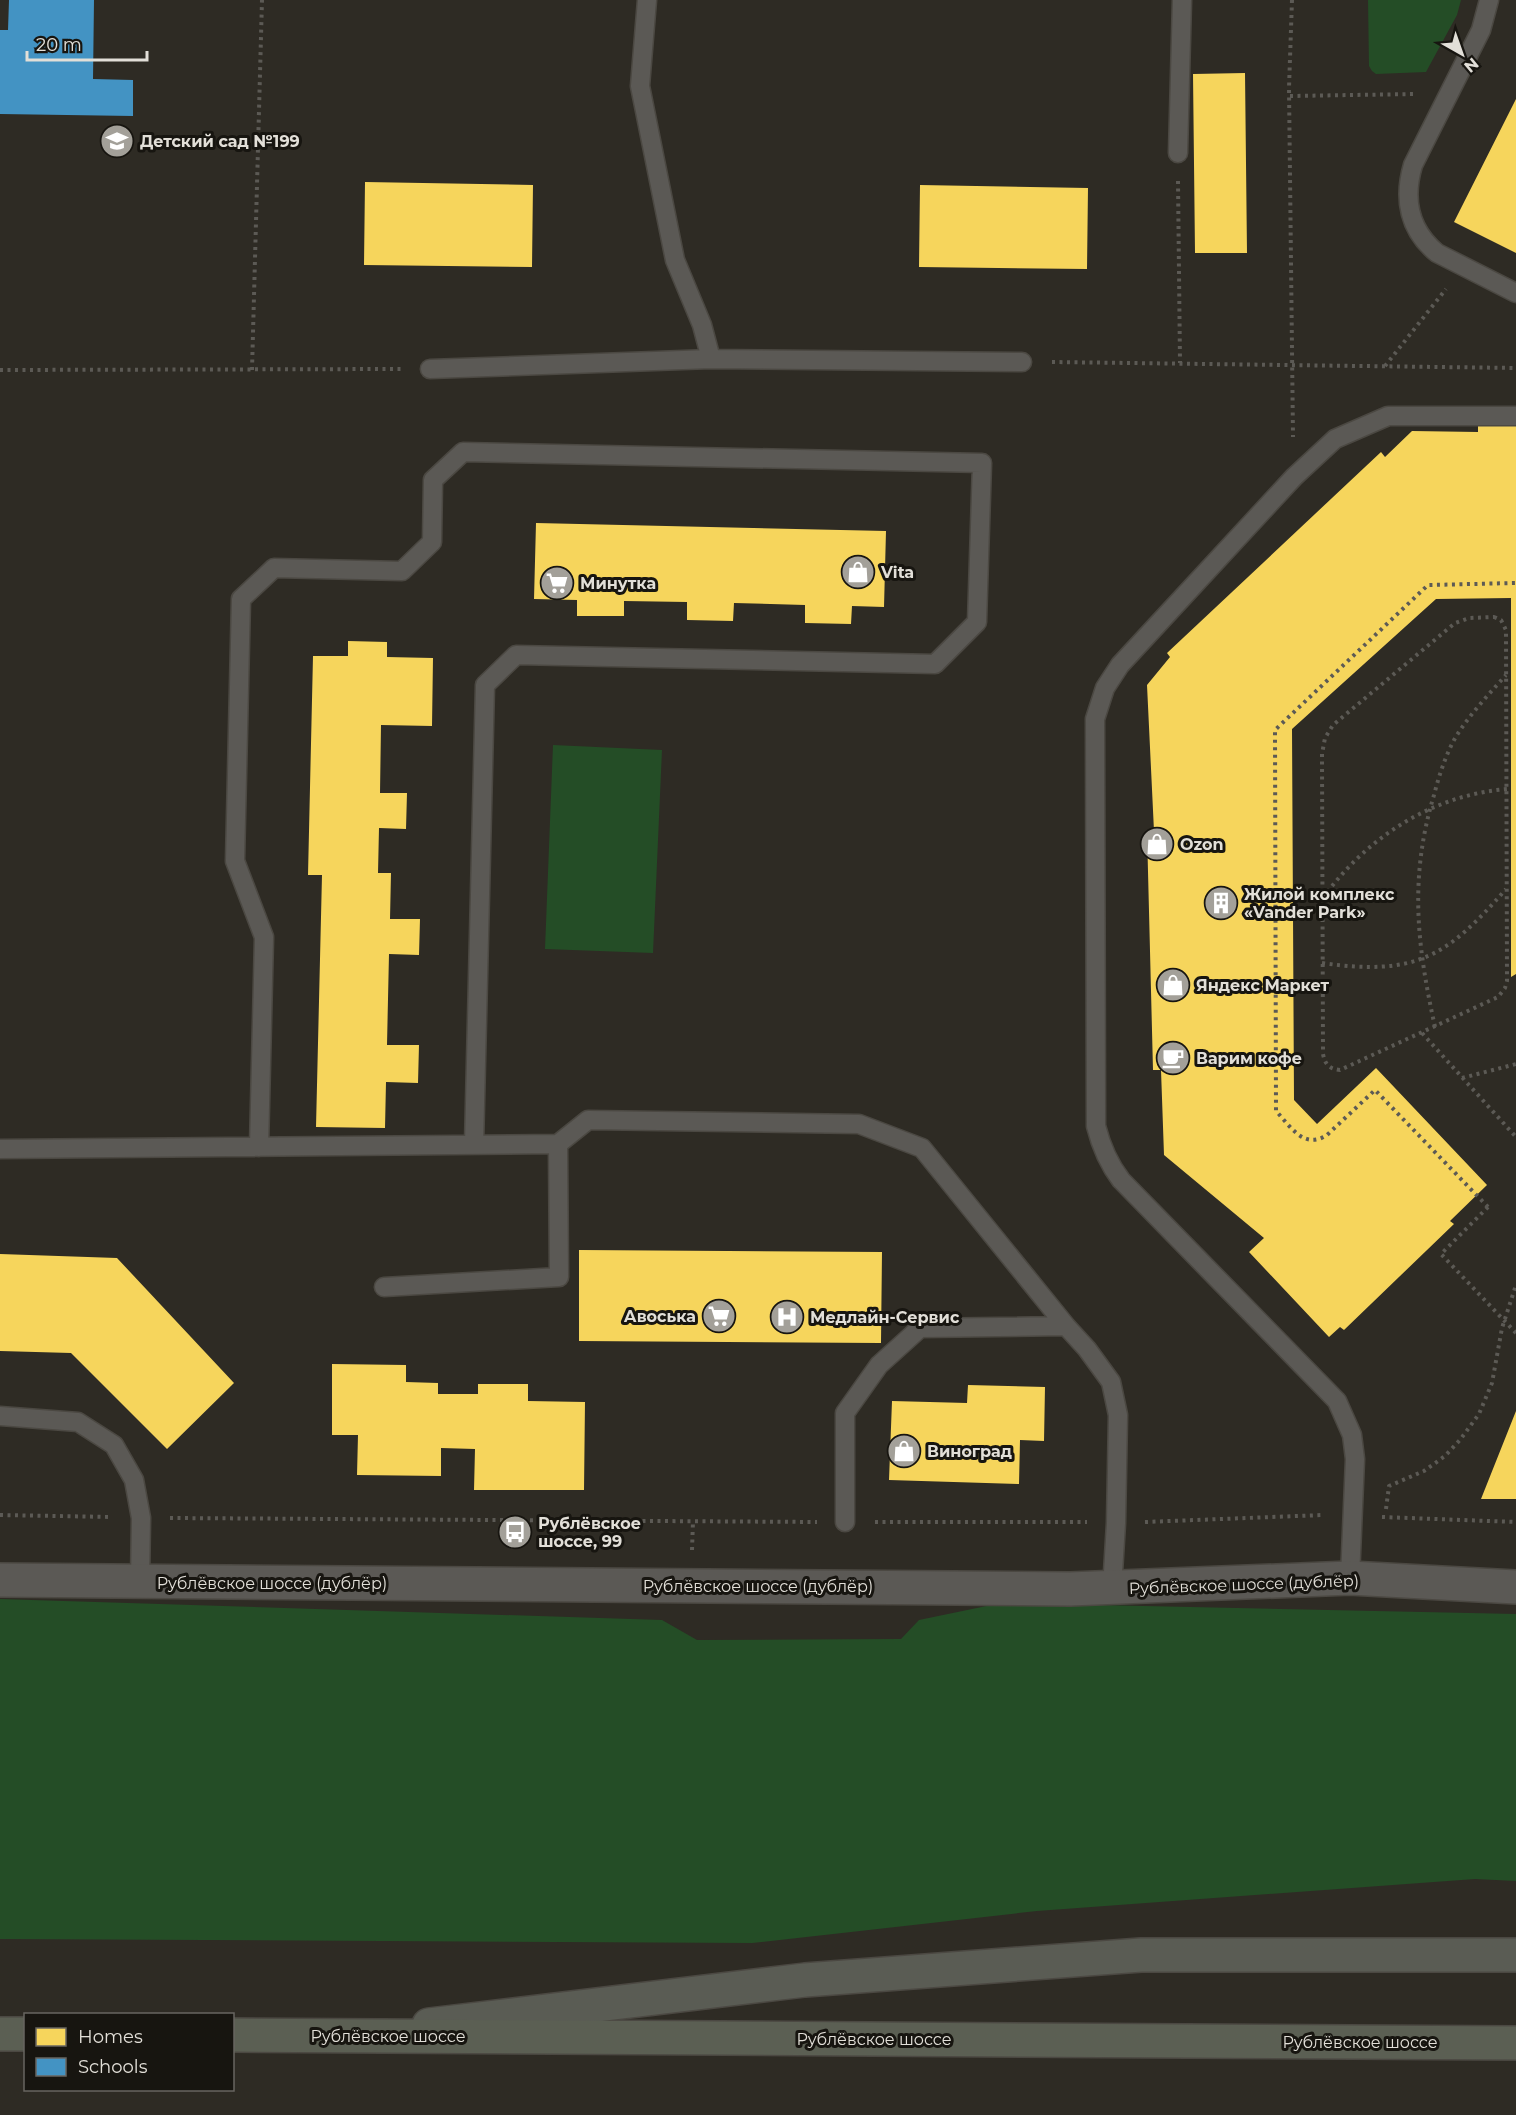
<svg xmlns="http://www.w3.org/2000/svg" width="1516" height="2115" font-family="Montserrat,sans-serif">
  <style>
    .green { fill: #244d26 }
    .homes { fill: #f6d55c }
    .schools { fill: #4393c3 }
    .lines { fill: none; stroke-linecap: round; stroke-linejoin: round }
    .lane-casing { stroke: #4b4842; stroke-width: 21 }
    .street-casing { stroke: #4b4842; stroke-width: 36 }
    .secondary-casing { stroke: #4b4842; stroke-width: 36 }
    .primary-casing { stroke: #4b4842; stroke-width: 36 }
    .path { stroke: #5c5a55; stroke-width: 4; stroke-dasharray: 3 4.5; stroke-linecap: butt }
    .lane { stroke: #5b5955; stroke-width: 18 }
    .street { stroke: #5b5955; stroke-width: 33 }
    .secondary { stroke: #5a5c54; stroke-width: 33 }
    .primary { stroke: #5b5f53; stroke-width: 33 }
    .path-bridge { stroke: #5c5a55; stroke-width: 4; stroke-dasharray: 3 4.5; stroke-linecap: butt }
    .labels { text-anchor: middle; stroke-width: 6; stroke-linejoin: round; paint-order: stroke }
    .poi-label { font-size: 16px; font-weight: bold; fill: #e2dfd8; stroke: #171510; text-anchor: start }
    .street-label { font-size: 16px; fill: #e2dfd8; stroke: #171510 }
  </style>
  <rect width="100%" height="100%" fill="#2e2b24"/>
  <path class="green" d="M1368,0h93l-4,15 -31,57 -50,2 -4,-3 -3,-5z
    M553,745l109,5 -9,203 -108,-4z
    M0,1599l662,21 35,20 204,-1 18,-19 82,-17 515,11v267l-41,-2 -438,32 -285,32 -752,-4z"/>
  <path class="homes" d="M1245,73l2,180h-52l-2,-179z
    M1516,99v154l-62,-31z
    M365,182l168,3 -1,82 -168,-2z
    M920,185l168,3 -1,81 -168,-2z
    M1478,426h38v548l-5,3v-379l-75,1 -144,130 2,371 23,24 59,-56 111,117 -37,36 4,3 -110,106 -4,-3 -11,10 -80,-85 15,-14 -100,-83 -3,-85h-8l-6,-238 7,-1 -7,-146 23,-28 -3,-4 214,-201 4,5 27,-26 66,1z
    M536,523l350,8 -2,76 -32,-1 -1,18 -46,-1v-18l-71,-2 -1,18 -46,-1v-18l-63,-1v15h-47v-16l-43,-1z
    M348,641l39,1v15l46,1 -1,68 -51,-1 -1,68h27l-1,36 -27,-1 -1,45h13l-1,46h30l-1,36 -30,-1 -2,91h32l-1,38 -32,-1 -1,46 -69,-1 6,-252h-14l5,-219h35z
    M579,1250l303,2 -1,91 -302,-2z
    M0,1254l117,4 117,125 -67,66 -96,-96 -71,-2z
    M332,1364l74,1v17l32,1v11h40v-10h50v17l57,1 -1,88h-110l1,-41 -34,-1v28l-84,-1 1,-40h-26z
    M968,1385l77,2 -1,54 -24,-1 -1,44 -130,-4 3,-79 75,2z
    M1516,1411v88h-35z"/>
  <path class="schools" d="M9,0h85l-1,79 40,1v36l-133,-2v-84h8z"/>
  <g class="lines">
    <defs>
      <path id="lane" d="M647,0l-7,86 35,174 27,65 9,34
        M1489,0l-8,30 -68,135c-10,34 -4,65 24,88l79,40
        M1178,153l4,-153
        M430,369l281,-10 311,3
        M259,1147l5,-210 -29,-76 6,-262 33,-31 128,3 30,-29 1,-62 30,-28 519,11 -5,159 -42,42 -419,-9 -31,30 -11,460
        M0,1149l558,-5
        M384,1287l175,-10 -1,-133 30,-24 271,4 63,24 144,178 21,23 24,33 7,33 -2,108 -4,66
        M0,1416l78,6 36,23 20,35 7,38 -1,64
        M845,1522v-109l34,-48 41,-37 146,-2
        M1350,1578l5,-119 -3,-24 -15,-34 -216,-221c-13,-17 -20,-34 -25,-54l-1,-407 10,-31 15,-23 174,-188 41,-38 53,-23h128"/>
      <path id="street" d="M0,1580l1070,9 280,-11 166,9"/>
      <path id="secondary" d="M429,2025l376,-45 336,-25h375"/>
      <path id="primary" d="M0,2034h26
        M232,2035l1284,8"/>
    </defs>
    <use href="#lane" class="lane-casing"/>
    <use href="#street" class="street-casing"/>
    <use href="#secondary" class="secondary-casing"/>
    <use href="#primary" class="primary-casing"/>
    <path class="path" d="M1292,0l-3,88 4,349
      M1290,96l125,-2
      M1178,181l2,182
      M1052,362l464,6
      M1385,366l61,-77
      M0,370l401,-1
      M252,370l10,-370
      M1494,617l7,3 5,10 1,351 -2,7 -7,9 -158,73c-11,-1 -15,-6 -17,-16l-1,-300 3,-16 8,-13 122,-102 14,-5z
      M1323,898c43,-60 109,-103 184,-109
      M1322,963c93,13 124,-5 184,-74
      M1435,1027c-18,-82 -26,-149 -1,-232 5,-19 12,-42 23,-60 14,-22 32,-41 49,-60
      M1422,1033l94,104
      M1462,1078l54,-14
      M1488,1207l-113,-117 -48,45c-23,15 -36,-8 -51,-24l-1,-381 153,-145 88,-2
      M1386,1509l3,-23 35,-15 21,-15 15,-16 19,-26 13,-31 10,-55 14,-43
      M0,1515l112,2
      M1382,1517l134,5
      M170,1518l647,4
      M875,1522h212
      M1145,1522l178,-7
      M692,1550l1,-29"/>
    <use href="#lane" class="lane"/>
    <use href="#street" class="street"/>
    <use href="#secondary" class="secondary"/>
    <use href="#primary" class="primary"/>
    <path class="path-bridge" d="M1488,1207l-47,47 75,79"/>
  </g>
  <defs>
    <symbol id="school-disc" viewBox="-11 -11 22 22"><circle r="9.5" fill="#a3a099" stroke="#171510"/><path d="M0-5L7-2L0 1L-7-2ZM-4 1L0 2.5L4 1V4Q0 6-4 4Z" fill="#fff"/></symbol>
    <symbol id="shop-disc" viewBox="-11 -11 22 22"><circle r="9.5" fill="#a3a099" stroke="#171510"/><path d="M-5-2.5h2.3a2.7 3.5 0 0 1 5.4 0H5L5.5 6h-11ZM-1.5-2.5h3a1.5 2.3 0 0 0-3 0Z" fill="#fff"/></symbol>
    <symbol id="supermarket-disc" viewBox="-11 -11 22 22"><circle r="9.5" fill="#a3a099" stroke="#171510"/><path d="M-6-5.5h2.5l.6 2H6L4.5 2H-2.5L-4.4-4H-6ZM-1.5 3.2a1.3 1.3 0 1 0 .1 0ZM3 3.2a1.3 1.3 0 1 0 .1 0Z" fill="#fff"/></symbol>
    <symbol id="building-disc" viewBox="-11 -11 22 22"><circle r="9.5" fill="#a3a099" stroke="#171510"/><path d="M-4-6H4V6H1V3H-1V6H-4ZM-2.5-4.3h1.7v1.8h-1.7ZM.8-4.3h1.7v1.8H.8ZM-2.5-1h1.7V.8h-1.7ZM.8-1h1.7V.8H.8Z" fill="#fff"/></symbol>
    <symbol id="cafe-disc" viewBox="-11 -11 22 22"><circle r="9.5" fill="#a3a099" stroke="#171510"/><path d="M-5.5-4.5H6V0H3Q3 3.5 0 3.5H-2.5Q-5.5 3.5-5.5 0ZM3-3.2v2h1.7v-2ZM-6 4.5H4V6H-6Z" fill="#fff"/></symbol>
    <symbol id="hospital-disc" viewBox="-11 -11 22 22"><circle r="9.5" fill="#a3a099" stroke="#171510"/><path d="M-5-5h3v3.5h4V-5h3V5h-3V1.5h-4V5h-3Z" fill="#fff"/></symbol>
    <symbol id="bus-disc" viewBox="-11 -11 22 22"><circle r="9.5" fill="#a3a099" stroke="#171510"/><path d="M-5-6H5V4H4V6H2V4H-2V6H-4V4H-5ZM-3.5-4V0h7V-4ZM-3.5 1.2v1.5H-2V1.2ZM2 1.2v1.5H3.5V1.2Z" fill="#fff"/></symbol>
  </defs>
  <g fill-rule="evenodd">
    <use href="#school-disc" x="98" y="122" width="38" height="38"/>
    <use href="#shop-disc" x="839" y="553" width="38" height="38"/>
    <use href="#supermarket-disc" x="538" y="564" width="38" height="38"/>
    <use href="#shop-disc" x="1138" y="825" width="38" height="38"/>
    <use href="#building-disc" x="1202" y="884" width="38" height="38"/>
    <use href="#shop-disc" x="1154" y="966" width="38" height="38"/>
    <use href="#cafe-disc" x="1154" y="1039" width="38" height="38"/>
    <use href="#supermarket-disc" x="700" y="1297" width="38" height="38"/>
    <use href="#hospital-disc" x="768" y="1298" width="38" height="38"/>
    <use href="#shop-disc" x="885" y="1432" width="38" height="38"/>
    <use href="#bus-disc" x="496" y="1513" width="38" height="38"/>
  </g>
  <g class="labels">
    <g class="poi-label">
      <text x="140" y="147">Детский сад №199</text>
      <text x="881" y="578">Vita</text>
      <text x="580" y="589">Минутка</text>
      <text x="1180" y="850">Ozon</text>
      <text x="1244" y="900">Жилой комплекс<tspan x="1244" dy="18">«Vander Park»</tspan></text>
      <text x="1196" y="991">Яндекс Маркет</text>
      <text x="1196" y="1064">Варим кофе</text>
      <text x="696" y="1322" text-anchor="end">Авоська</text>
      <text x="810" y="1323">Медлайн-Сервис</text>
      <text x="927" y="1457">Виноград</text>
      <text x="538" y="1529">Рублёвское<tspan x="538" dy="18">шоссе, 99</tspan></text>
    </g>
    <g class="street-label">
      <text x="272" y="1589">Рублёвское шоссе (дублёр)</text>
      <text transform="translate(1244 1584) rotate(-2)" y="6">Рублёвское шоссе (дублёр)</text>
      <text x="758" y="1592">Рублёвское шоссе (дублёр)</text>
      <text x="388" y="2042">Рублёвское шоссе</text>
      <text x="874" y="2045">Рублёвское шоссе</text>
      <text x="1360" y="2048">Рублёвское шоссе</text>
    </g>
  </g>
  <rect x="24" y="2013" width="210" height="78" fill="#171510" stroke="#686660" stroke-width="1.5"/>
  <rect x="36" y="2028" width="30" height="18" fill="#f6d55c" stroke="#686660" stroke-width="1.5"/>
  <text x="78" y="2043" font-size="18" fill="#e2dfd8">Homes</text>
  <rect x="36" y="2058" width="30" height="18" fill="#4393c3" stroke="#686660" stroke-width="1.5"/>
  <text x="78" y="2073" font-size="18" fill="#e2dfd8">Schools</text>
  <g transform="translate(1462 54) rotate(140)" stroke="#171510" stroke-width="4.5" paint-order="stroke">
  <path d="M0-4.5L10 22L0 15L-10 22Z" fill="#e2dfd8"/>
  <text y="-9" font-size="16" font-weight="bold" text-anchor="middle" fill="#e2dfd8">N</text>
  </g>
  <path d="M27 51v9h120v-9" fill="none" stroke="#e2dfd8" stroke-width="3"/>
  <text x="36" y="51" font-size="18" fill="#e2dfd8" stroke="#171510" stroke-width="4.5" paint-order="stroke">20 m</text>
</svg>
